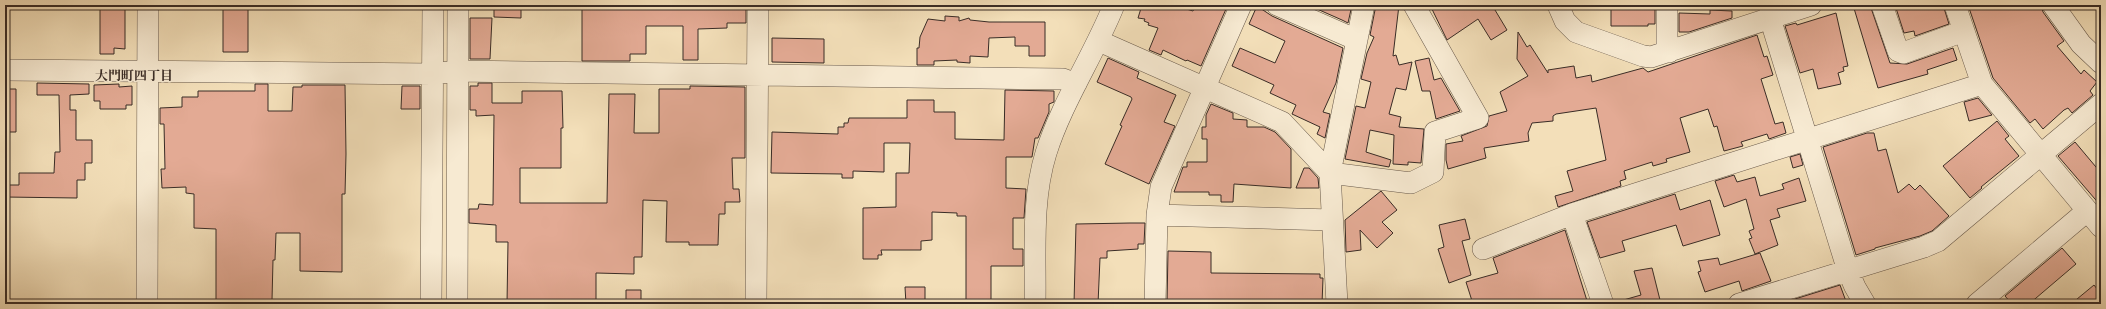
<svg xmlns="http://www.w3.org/2000/svg" width="2106" height="309" font-family="'IM FELL Great Primer','Noto Serif JP',serif">
  <style>
    .building { fill: #e3aa94; stroke: #392c26 }
    .lines { fill: none; stroke-linecap: round; stroke-linejoin: round }
    .minor-casing { stroke: #68594b; stroke-width: 22 }
    .minor { stroke: #f7ead2; stroke-width: 21 }
    .labels { text-anchor: middle; stroke-width: 3; stroke-linejoin: round; paint-order: stroke }
    .neighbourhood-label { font-size: 13px; font-weight: bold; fill: #392c26; stroke: #f7ead2 }
  </style>
  <rect width="100%" height="100%" fill="#f3dfb9"/>
  <filter id="stains"><feTurbulence type="fractalNoise" baseFrequency=".005" numOctaves="4"/><feColorMatrix values="0 0 0 0 .2 0 0 0 0 .09 0 0 0 0 .02 0 0 0 .5 -.17"/></filter>
  <radialGradient id="worn" r=".72"><stop offset=".6" stop-color="#630" stop-opacity="0"/><stop offset="1" stop-color="#630" stop-opacity=".3"/></radialGradient>
  <path class="building" d="M100,5h25v44l-11,-1v6h-14z
    M223,5h25v47h-25z
    M494,5h27v13l-27,-1z
    M582,5l164,2v16h-19v5l-29,1v31h-15v-34h-37v28h-16v7h-48z
    M1142,5h31l20,6 3,-6h18l12,4 -25,57 -14,-6 -1,1 -23,-11 -2,5 -12,-5 9,-22 -10,-3 1,-2 -5,-2 1,-2 -7,-1z
    M1308,5h44l-4,18 -6,-3z
    M1376,5h23l-6,51 3,-1 3,10 13,-3 -6,28 -10,-2 -7,26 12,3 -2,10 25,2 -3,34 -13,-1v3l-15,-1 1,-29 -24,-5 -4,22 25,8 -2,7 -44,-8 11,-53 9,2 6,-26 -10,-3 6,-26 7,-16 -4,-2z
    M1430,5h62l15,25 -16,10 -13,-21 -31,21z
    M1611,5h44v19h-7v2h-37z
    M1853,5h17l20,58 17,1 46,-16 4,12 -30,10 1,4 -50,14z
    M1895,5h48l6,19 -34,12 -1,-5 -10,2z
    M1968,5h73l2,7 21,29 -7,5 24,28 3,-4 13,12 -7,9 3,4 -21,18 -4,-5 -4,2 -21,19 -8,-10 -5,4 -37,-45z
    M1257,6l15,10 71,32 -7,35 -13,29 7,2 -5,24 -8,-4 3,-7 -28,-13 4,-9 -26,-12 4,-8 -42,-19 8,-18 35,15 10,-22 -36,-17z
    M1710,10l22,1v7l-43,14h-10v-19l31,1z
    M1836,13l12,53 -5,1 1,4 -6,2 3,11 -23,5 -5,-20 -13,4 -15,-47 11,-3 1,2z
    M945,16l14,1v4l10,-3 1,2 19,2h56v34h-16v-10h-14v-9l-26,1 -1,19 -18,-1v7l-13,-1v-2l-23,1v4h-17v-17h2l1,-11 8,-18 17,2z
    M470,18h22l-2,41h-20z
    M1518,32l9,15 3,-2 18,28v-3l26,-4 2,12 15,-3 1,7 51,-14 5,4 109,-37 7,22 3,-1 6,19 -12,4 14,45 8,-2 3,11 -17,6 -2,-5 -26,8 2,4 -19,5 -7,-25 -3,1 -6,-18 -28,9 10,34 -24,7 1,3 -14,4 -1,-4 -28,9 2,8 -6,2 1,5 -63,21 -3,-11 18,-5 -6,-20 39,-11 -10,-52 -40,6 -3,2v5l-21,2 -4,10 1,8 -45,7 2,10 -38,11 -2,-9v-16l17,-3 -2,-5 26,-10 2,-10 18,-5 -7,-19 28,-16 -11,-17z
    M772,38l52,1v24l-52,-1z
    M1108,58l31,14 -2,6 39,17 -12,27 11,4 -26,58 -44,-20 17,-38 -2,-1 12,-26 -1,-2 -34,-15z
    M1429,58l5,22 7,-2 19,33 -24,8 -6,-28h-8l-7,-30z
    M37,83l52,1v10l-19,1v15h6v30h16v23h-7v17h-8v18l-72,-1v-12h14v-12h35l1,-21h5l-1,-57h-22z
    M478,83h14v20h30v-12h40l1,37h-2v40h-41v35h87l2,-109h26l-1,39h25v-44h31v-3l55,1v71h-13l1,31h6l1,13h-15v12h-6l-1,31h-29v-3h-23l1,-41 -24,-1 -1,57h-8v17l-38,-1v31l-57,-3v3h-32l1,-62h-12v-17l-27,-2v-14h9l1,-5 14,1 1,-90 -18,1v-6h-6v-24h8z
    M119,84v3l13,-1v19h-6v4h-26v-8h-6v-16z
    M255,84h13v27h24l1,-24h9v-2h43l1,69 -1,40h-3v78l-42,-1v-38h-24l-1,27h-2l-1,40h-5v4h-13l1,-4 -39,1v-72l-22,-1v-34l-8,-1v-6l-24,1 -1,-19h4l-1,-45h-4v-16l22,-1v-10h16v-6h57z
    M402,86h18v23h-19z
    M5,89h11v43h-11z
    M1005,90l49,1v11l-5,2v8l-11,26h-3l-3,19h-26v31l20,1 -2,29h-11v31h10v17h-32v38h-25v-88h-9v-3l-25,-1v28l-11,1v9h-40l1,5h-4v4h-15v-51l33,-1v-34h13l1,-30h-26v29l-31,-1v7h-11v-4l-71,-1 1,-41 66,2v-7h6v-4h4l1,-5h58v-18h27v12h21v27l49,1z
    M1978,98l14,17 -23,6 -5,-19z
    M1211,104l22,9v6l14,1v7h17l11,5 16,17v39l-57,-4 -1,18h-12v-7h-12v-3h-35l9,-25h4v-5h20v-23h-5v-12h4v-12z
    M1997,121l12,15 -4,3 14,17 -38,31 1,1 -12,10 -27,-32z
    M1867,133h7l4,18 8,-2 12,44 11,-9 6,6 5,-5 29,31 -17,15 -12,5 -45,12v1l-19,6 -33,-108z
    M2075,142l26,31v33l-43,-50z
    M1800,154l3,11 -10,3 -3,-11z
    M1304,168h5l9,10 1,10h-23z
    M1734,175l3,7 18,-5 5,19 24,-7 -2,-5 17,-6 7,23 -29,8 3,8 -10,3 8,25 -23,9 -6,-15 3,-1 -3,-7 5,-2 -8,-30 -22,8 -9,-26z
    M1381,191l16,19 -15,12 11,11 -16,15 -17,-18 1,20 -15,2 -1,-32z
    M1675,194l5,16 30,-10 10,35 -37,11 -7,-21 -54,16 3,10 -25,7 -13,-36z
    M1465,219l5,20 -8,2 9,34 -22,8 -11,-34 6,-2 -5,-22z
    M1130,223h15l-1,21h-6v5l-31,2v7h-7l-2,46h-24l2,-80z
    M1565,230l23,74h-115l-7,-22 32,-9 -5,-15z
    M2062,248l14,16 -47,40h-17l-7,-8z
    M1168,251l43,1v21l109,1v4h3l-1,26h-155z
    M1760,253l11,28 -29,10 -3,-10 -34,11 -7,-20 3,-1 -3,-10 20,-3 2,7z
    M1652,268l9,36h-41v-3l21,-6 -7,-24z
    M1840,285l7,19h-61l9,-5z
    M2094,285l7,9v10h-30z
    M905,287h20v17h-19z
    M626,290h15v14h-15z"/>
  <g class="lines">
    <defs>
      <path id="minor" d="M1277,5l80,35
        M1558,5l7,16 11,11 67,24 8,1 160,-52
        M1667,5v38l2,9
        M1770,5v13l78,253 7,16 10,17
        M1882,5l16,46 5,2 61,-22
        M1955,5l27,79 119,143
        M2053,5l28,39 20,19
        M1099,41l183,81 48,51 81,10 22,-11 2,-40 43,-14 -64,-113
        M5,70l427,4 25,-3 606,8 13,5
        M1572,214l31,90
        M1157,215l175,5
        M1483,249l89,-35 410,-130
        M147,304l1,-299
        M431,304l2,-299
        M457,304l1,-299
        M756,304l2,-299
        M1035,304c1,-49 -4,-103 11,-151 16,-51 48,-98 68,-148
        M1155,304l2,-89 4,-28 80,-182
        M1337,304l-7,-131 34,-168
        M1739,304l185,-57 14,-6 163,-137
        M1977,304l110,-93"/>
    </defs>
    <use href="#minor" class="minor-casing"/>
    <use href="#minor" class="minor"/>
  </g>
  <g class="labels">
    <g class="neighbourhood-label">
      <text x="134" y="80">大門町四丁目</text>
    </g>
  </g>
  <rect width="2106" height="309" fill="none" stroke="#f3dfb9" stroke-width="20"/>
  <rect x="6" y="6" width="2094" height="297" fill="none" stroke="#392c26" stroke-width="2"/>
  <rect x="10" y="10" width="2086" height="289" fill="none" stroke="#392c26"/>
  <rect width="100%" height="100%" filter="url(#stains)"/>
  <rect width="100%" height="100%" fill="url(#worn)"/>
</svg>
